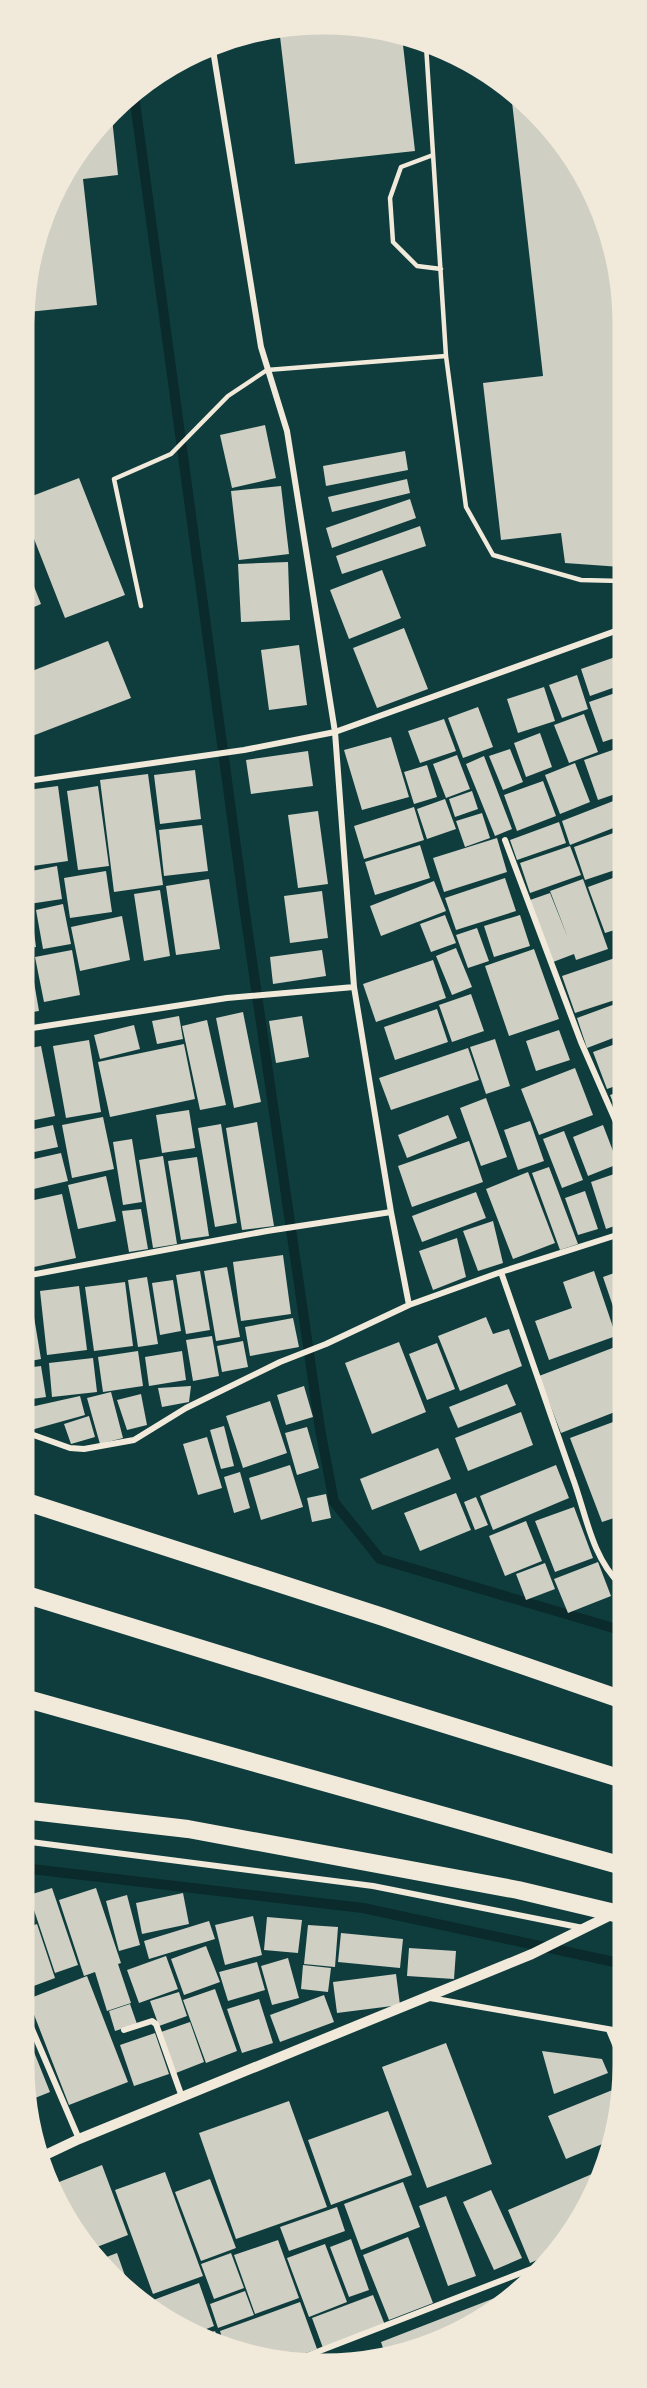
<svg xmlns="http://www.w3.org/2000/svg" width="647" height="2388" font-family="'Fira Sans Condensed',sans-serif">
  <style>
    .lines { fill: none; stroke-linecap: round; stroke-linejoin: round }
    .stream { stroke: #0a2a2b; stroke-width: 10 }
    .building { fill: #cfcfc3 }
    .service { stroke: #f1e9da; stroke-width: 4.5 }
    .minor { stroke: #f1e9da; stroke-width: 6 }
    .tertiary { stroke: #f1e9da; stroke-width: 10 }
    .motorway { stroke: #f1e9da; stroke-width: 18 }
    .rim { fill: none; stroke: #f1e9da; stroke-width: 3 }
  </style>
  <rect width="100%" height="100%" fill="#0f3d3e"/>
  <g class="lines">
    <path class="stream" d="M134,95l110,811 76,523 14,73 46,57 240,71
      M23,1868l340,40 256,55"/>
  </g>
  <path class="building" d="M279,28h103l20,8 13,115 -120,13z
    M511,93l39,32 44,66 28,94 -1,282 -56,-4 -4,-30 -60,7 -18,-157 60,-7z
    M112,118l6,57 -35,4 14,126 -69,7v-47l45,-108z
    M265,425l11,53 -44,10 -12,-53z
    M405,451l3,19 -82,16 -3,-20z
    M79,478l46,117 -60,23 -38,-97v-23z
    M407,479l3,14 -78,19 -4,-15z
    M281,486l8,68 -50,6 -8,-69z
    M410,499l6,19 -84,30 -6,-20z
    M420,526l6,20 -84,28 -6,-18z
    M288,562l2,58 -49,2 -3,-58z
    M27,569l14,35 -14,6z
    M382,570l19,48 -52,21 -19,-49z
    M404,628l24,61 -51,19 -24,-60z
    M108,641l23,57 -104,40v-65z
    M299,645l8,60 -38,5 -8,-60z
    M618,656l3,9v20l-31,11 -9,-27z
    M577,675l11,34 -26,9 -13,-33z
    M544,687l11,34 -37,12 -11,-34z
    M621,691v45l-18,6 -14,-40z
    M478,707l15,40 -30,11 -15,-40z
    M584,714l14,38 -29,11 -15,-38z
    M444,719l12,32 -36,12 -12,-32z
    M540,733l12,34 -26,10 -12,-34z
    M391,737l18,60 -47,13 -18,-60z
    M621,747v45l-23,8 -14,-40z
    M510,749l13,33 -20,8 -14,-34z
    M308,751l5,35 -62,8 -5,-34z
    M457,755l13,34 -24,9 -13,-34z
    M484,756l28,73 -17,7 -29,-72z
    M575,763l15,39 -30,12 -15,-39z
    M427,765l10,32 -23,7 -10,-32z
    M195,770l6,49 -41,5 -6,-49z
    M148,774l15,111 -49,7 -14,-112z
    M543,781l13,35 -39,15 -13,-36z
    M58,786l10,75 -42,6 1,-77z
    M98,786l11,80 -31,4 -11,-79z
    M472,791l6,18 -23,8 -6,-18z
    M621,798v27l-51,20 -8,-24z
    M445,799l11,30 -29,10 -10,-30z
    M414,807l10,33 -60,19 -10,-33z
    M318,811l10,73 -30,4 -10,-73z
    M482,813l8,25 -25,9 -9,-26z
    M559,822l7,21 -49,17 -7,-20z
    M202,825l6,46 -44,5 -5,-46z
    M619,831l2,6v31l-36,12 -11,-33z
    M497,838l10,34 -63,20 -11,-34z
    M420,845l10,33 -55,17 -10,-33z
    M570,846l11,29 -51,18 -10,-30z
    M57,866l5,33 -33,5 -3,-32z
    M106,871l6,41 -42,6 -6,-40z
    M621,875v53l-16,5 -17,-46z
    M505,878l11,33 -60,19 -11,-32z
    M209,879l11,70 -44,6 -10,-69z
    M583,879l25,70 -32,11 -2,-6 -21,8 -23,-62 20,-7 18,45 -18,-47z
    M434,881l12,30 -65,25 -11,-30z
    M160,890l10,66 -26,5 -10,-67z
    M322,891l6,47 -38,5 -6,-47z
    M63,904l8,40 -28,5 -7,-39z
    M31,909l5,38 -10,1v-38z
    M445,915l11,28 -25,9 -11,-28z
    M520,915l10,31 -36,11 -10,-31z
    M122,916l8,44 -50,11 -9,-44z
    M477,928l12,33 -21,7 -12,-33z
    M456,948l16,39 -20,8 -16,-39z
    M534,949l25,70 -50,17 -24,-70z
    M72,950l8,45 -36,7 -9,-45z
    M322,950l4,26 -53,8 -3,-27z
    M26,953h3l10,58 -13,2z
    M615,958l6,17v23l-46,15 -13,-37z
    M433,960l13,38 -70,24 -13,-38z
    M471,994l13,37 -32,11 -13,-37z
    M618,1003l3,6v26l-34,13 -10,-30z
    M437,1009l11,33 -53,18 -11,-33z
    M243,1012l18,90 -27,6 -18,-90z
    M179,1016l4,23 -26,5 -5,-23z
    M302,1016l7,41 -33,6 -7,-42z
    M207,1020l19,85 -26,5 -18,-84z
    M134,1025l6,24 -40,10 -6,-24z
    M559,1030l11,30 -34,11 -10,-30z
    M495,1039l15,47 -24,8 -16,-47z
    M89,1040l12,72 -35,6 -13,-72z
    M621,1042v42l-14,5 -14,-37z
    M184,1044l11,55 -85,18 -12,-55z
    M41,1046l14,70 -30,6 1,-73z
    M468,1048l11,32 -88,30 -12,-32z
    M575,1068l18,47 -54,20 -18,-46z
    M621,1091v26l-2,1 -9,-23z
    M486,1098l21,59 -26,9 -21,-58z
    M189,1110l6,38 -33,5 -6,-38z
    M448,1115l9,23 -50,20 -9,-23z
    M103,1117l11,52 -42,9 -10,-53z
    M530,1121l14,40 -26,9 -14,-40z
    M257,1122l17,104 -32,4 -16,-102z
    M221,1124l16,99 -22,4 -17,-99z
    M53,1125l5,22 -33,7v-23z
    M603,1125l15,39 -30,12 -15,-39z
    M564,1131l19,49 -21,8 -19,-49z
    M132,1139l10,63 -19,3 -10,-63z
    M469,1141l14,41 -71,25 -14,-41z
    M61,1153l7,28 -43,10v-30z
    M163,1156l14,88 -24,4 -14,-88z
    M197,1157l12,79 -28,4 -13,-79z
    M549,1167l29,77 -18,6 -28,-77z
    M528,1172l27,71 -42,16 -27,-70z
    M620,1172v52l-14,5 -15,-47z
    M106,1176l10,45 -38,8 -10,-44z
    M585,1191l13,38 -20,6 -13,-37z
    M476,1192l10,26 -64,24 -10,-26z
    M62,1194l14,64 -42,9 -9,-41v-24z
    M141,1209l7,40 -19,3 -7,-41z
    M493,1221l10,42 -25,8 -15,-40z
    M457,1238l9,39 -33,13 -14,-39z
    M283,1255l8,59 -50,7 -8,-59z
    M227,1267l13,70 -24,4 -12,-70z
    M200,1271l10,59 -24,4 -10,-59z
    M594,1271l22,65 -67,24 -14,-39 37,-13 -9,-26z
    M620,1271v56l-17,-50z
    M147,1277l11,67 -20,3 -10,-67z
    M173,1280l8,51 -21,4 -8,-52z
    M125,1282l8,64 -39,5 -9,-64z
    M79,1286l8,64 -40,5 -7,-64z
    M30,1293l11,66 -16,3v-68z
    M486,1317l7,17 16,-5 13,37 -62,25 -22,-55z
    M293,1318l6,29 -49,9 -5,-29z
    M212,1336l7,40 -26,5 -7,-41z
    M243,1341l5,26 -26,5 -5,-26z
    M399,1342l27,70 -54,22 -27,-71z
    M437,1343l18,46 -28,11 -18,-46z
    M615,1347l5,12v51l-59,23 -22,-57z
    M138,1351l5,35 -40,6 -5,-35z
    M182,1351l4,29 -37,6 -4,-29z
    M93,1358l4,34 -45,5 -3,-34z
    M41,1366l5,31 -21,3v-32z
    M507,1384l9,21 -58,23 -9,-21z
    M191,1386l-2,16 -27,5 -4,-19z
    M304,1386l9,31 -27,8 -9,-30z
    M111,1392l12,46 -23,6 -13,-46z
    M141,1394l6,31 -20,5 -10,-30z
    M80,1396l5,19 -54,15 -5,-22z
    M270,1401l17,52 -44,15 -17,-52z
    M521,1412l12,33 -65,26 -13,-33z
    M89,1416l6,21 -24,7 -7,-20z
    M613,1422l7,19v75l-18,6 -32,-84z
    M224,1426l10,40 -13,3 -11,-39z
    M307,1427l12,41 -22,7 -12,-42z
    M207,1437l15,51 -24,7 -15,-51z
    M438,1448l13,31 -79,31 -12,-31z
    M290,1465l13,42 -42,13 -12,-42z
    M556,1465l13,33 -76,32 -13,-34z
    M240,1472l10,36 -16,5 -10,-36z
    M456,1493l15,37 -51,21 -16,-38z
    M326,1494l5,24 -19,4 -5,-24z
    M476,1497l12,28 -13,5 -11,-28z
    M574,1507l19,51 -38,14 -20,-51z
    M526,1521l16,40 -37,15 -16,-40z
    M620,1537v15h-1l-4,-13z
    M598,1562l13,34 -43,17 -14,-34z
    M545,1563l10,26 -29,11 -10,-26z
    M52,1888l26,77 -23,8 -26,-78z
    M96,1888l25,75 -3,1 13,39 -24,8 -12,-39 -11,4 -25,-76z
    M183,1893l6,31 -47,10 -6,-31z
    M23,1895l10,24 -10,4z
    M127,1895l13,50 -21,6 -13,-50z
    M253,1916l9,39 -37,10 -10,-40z
    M267,1917l35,3 -4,33 -34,-3z
    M209,1921l6,18 -66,20 -5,-18z
    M37,1924l18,54 -32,12v-61z
    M308,1925l30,2 -3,40 -31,-3z
    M341,1933l62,6 -3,29 -62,-6z
    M206,1946l14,36 -36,13 -13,-36z
    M409,1948l47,3 -2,28 -47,-3z
    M166,1956l12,33 -39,14 -12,-33z
    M288,1958l11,40 -27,7 -11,-39z
    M257,1962l8,28 -37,11 -9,-29z
    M303,1965l28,3 -3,24 -27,-3z
    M396,1974l4,31 -63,8 -4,-31z
    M87,1976l41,106 -59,23 -41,-106z
    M215,1989l22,62 -31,12 -23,-63z
    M179,1992l8,24 -28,10 -9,-25z
    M324,1995l10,27 -54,20 -10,-27z
    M259,1999l14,44 -31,10 -15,-44z
    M130,2004l7,20 -22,7 -6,-20z
    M190,2022l14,40 -28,11 -15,-41z
    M24,2027l26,65 -20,8 -7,-36v-36z
    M155,2033l14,41 -35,12 -14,-41z
    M446,2043l46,121 -65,24 -45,-121z
    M542,2051l60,8 6,14 -54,21z
    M615,2089l4,9v25l-7,17 -46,19 -18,-43z
    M289,2101l38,106 -91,32 -37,-106z
    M388,2111l24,64 -81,30 -23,-65z
    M102,2165l26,70 -39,15 -40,-64z
    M165,2172l38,104 -50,18 -38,-104z
    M592,2174l4,10 -12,31 -35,40 -19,8 -22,-53z
    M210,2179l26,69 -35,13 -26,-69z
    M403,2182l17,45 -59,23 -17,-46z
    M491,2190l31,68 -28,12 -31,-68z
    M446,2196l30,80 -28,10 -29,-80z
    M337,2207l8,24 -56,20 -9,-24z
    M408,2237l25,66 -44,17 -26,-65z
    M351,2239l18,51 -20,7 -19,-50z
    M278,2240l21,58 -44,16 -21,-59z
    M325,2244l22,58 -38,15 -22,-59z
    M117,2253l12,34 -33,-26z
    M231,2253l13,35 -30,11 -13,-35z
    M199,2283l15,43 -23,9 -43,-33z
    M245,2291l9,24 -36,13 -8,-24z
    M373,2295l12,30 -62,23 -11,-30z
    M500,2296l3,9 -83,45 -35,4 -4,-12z
    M300,2302l17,47 -30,11 -63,-16 -4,-13z
    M215,2331l4,11 -20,-5z"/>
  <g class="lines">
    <path class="service" d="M426,45l20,311 20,151 27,48 88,25 40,1
      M433,155l-32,12 -11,31 3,44 24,24 24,3
      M141,606l-27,-127 57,-25 57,-58 39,-26 179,-14"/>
    <path class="minor" d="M213,50l48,297 26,84 48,301 19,255 37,225 18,93
      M27,781l217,-31 91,-18 286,-103
      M505,840l76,202 39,89
      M26,1029l201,-31 127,-11
      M501,1272c23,68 47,136 71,204 14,37 19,80 48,108
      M25,1276l242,-45 124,-19
      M25,1432l45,16 14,1 50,-9 52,-32 94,-46 46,-18 83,-39 92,-33 119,-38
      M23,1841l350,45 210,42
      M430,1998l189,33
      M23,2008l56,131
      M124,2030l28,-9 4,3 26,73
      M609,2030l10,24
      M291,2362l248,-96"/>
    <path class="tertiary" d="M41,2157l38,-18 453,-185 83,-41"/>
    <path class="motorway" d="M24,1501l359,116 237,82
      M24,1594l595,184
      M24,1698l595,167
      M23,1810l165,19 330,61 101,24"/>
  </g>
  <path d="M0 0H647V2388H0ZM323 33H324A290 290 0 0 1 614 323V2065A290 290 0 0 1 324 2355H323A290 290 0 0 1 33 2065V323A290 290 0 0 1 323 33Z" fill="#f1e9da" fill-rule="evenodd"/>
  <path class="rim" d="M323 33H324A290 290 0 0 1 614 323V2065A290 290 0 0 1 324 2355H323A290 290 0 0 1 33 2065V323A290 290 0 0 1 323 33Z"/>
</svg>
